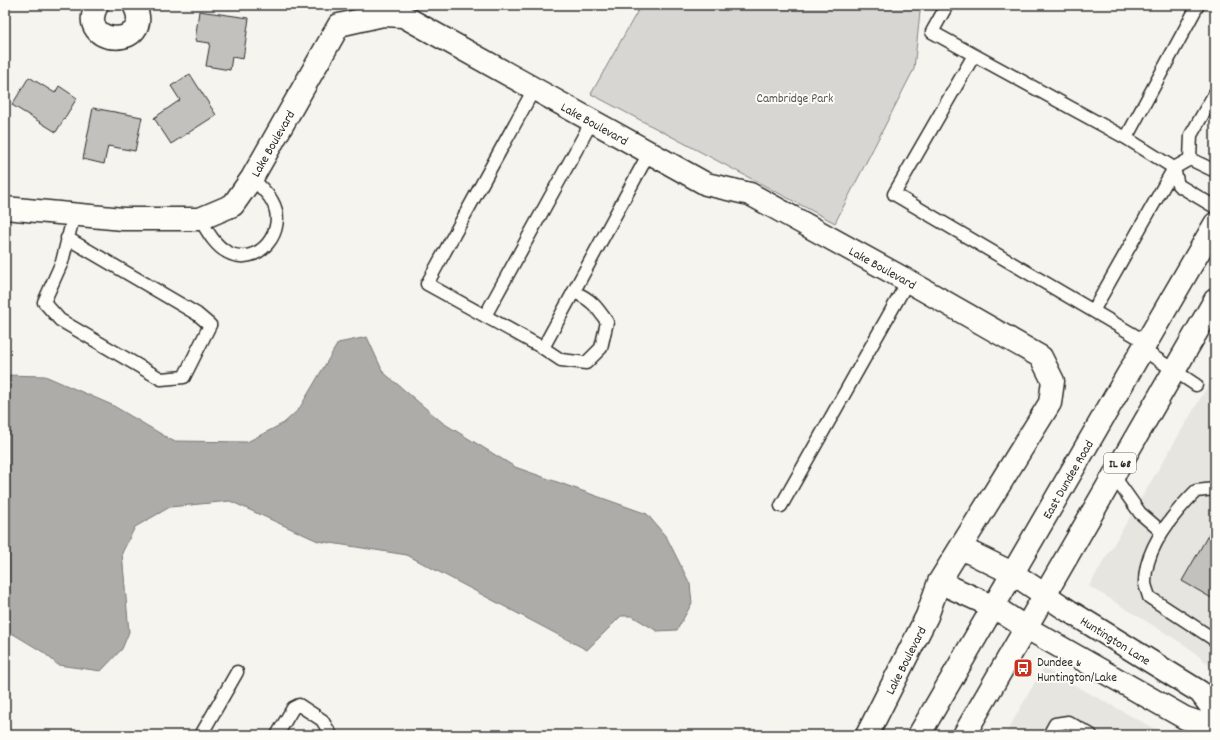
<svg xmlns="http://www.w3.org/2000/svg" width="1220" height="740" font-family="Dekko,sans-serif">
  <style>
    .built { fill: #e6e5e0 }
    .green { fill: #d7d6d2; stroke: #81807e }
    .water { fill: #adaca9; stroke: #797877 }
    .building { fill: #c2c1be; stroke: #2b2b2b }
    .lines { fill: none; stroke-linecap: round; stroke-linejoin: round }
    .lane-casing { stroke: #2b2b2b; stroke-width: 15 }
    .street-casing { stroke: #2b2b2b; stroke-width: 25 }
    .primary-casing { stroke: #2b2b2b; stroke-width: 25 }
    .lane { stroke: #fdfcf7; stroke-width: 12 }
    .street { stroke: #fdfcf7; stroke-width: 22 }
    .primary { stroke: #fdfcf7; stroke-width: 22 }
    .labels { text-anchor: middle; stroke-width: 4; stroke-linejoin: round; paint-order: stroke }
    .shield { fill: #fdfcf7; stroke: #6a6a68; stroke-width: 1 }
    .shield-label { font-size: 12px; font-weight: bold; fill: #2b2b2b }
    .park-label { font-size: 13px; fill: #565655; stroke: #fdfcf7 }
    .street-label { font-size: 13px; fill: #2b2b2b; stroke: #fdfcf7 }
    .poi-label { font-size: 13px; fill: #2b2b2b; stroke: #fdfcf7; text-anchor: start }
  </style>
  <rect width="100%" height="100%" fill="#f5f4ef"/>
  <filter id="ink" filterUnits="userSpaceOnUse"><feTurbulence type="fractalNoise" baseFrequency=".025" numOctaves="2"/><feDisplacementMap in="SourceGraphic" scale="8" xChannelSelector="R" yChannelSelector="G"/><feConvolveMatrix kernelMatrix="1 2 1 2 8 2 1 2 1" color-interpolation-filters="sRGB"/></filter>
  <g filter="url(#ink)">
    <path class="built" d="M1215,374v296l-27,-23 -99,-61z
      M1043,668l123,67h-161z"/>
    <path class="green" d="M641,5h283l-4,7 -6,57 -79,154 -244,-129z"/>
    <path class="water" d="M367,337l16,35 60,51 72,44 132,47 20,24 23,46 2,19 -15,27 -20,1 -25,-15h-11l-34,34 -180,-95 -89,-14 -88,-40 -60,6 -35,20 -13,26 7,79 -7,17 -21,22 -43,-6 -15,-13 -38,-23v-254l40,1 67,29 61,36 74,1 37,-19 15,-14 39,-66z"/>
    <path class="building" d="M199,11l50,7 -6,41 -11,-2 -2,13 -24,-4 4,-23 -15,-2z
      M190,74l26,41 -45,29 -17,-26 26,-18 -9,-14z
      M29,77l26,16 4,-7 18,12 -21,34 -44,-27z
      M93,108l49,9 -7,34 -27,-5 -4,18 -21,-5z
      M1215,523v77l-33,-19z"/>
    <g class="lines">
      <defs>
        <path id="lane" d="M947,5l-15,27 194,106 48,30 -81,143
          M974,55l-80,139 252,148
          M534,89l-107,195 116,64
          M1126,138l72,-133
          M1190,159l1,-24 24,-42
          M1215,171l-25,-12 -16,9 4,17 37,22
          M200,219c7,11 14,26 27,33 31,17 62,-22 45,-51 -4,-8 -14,-16 -20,-23
          M67,238l130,76 13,11 -26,52 -23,2 -101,-59 -16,-18 18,-40 12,-48
          M574,292c17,7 23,15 33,30l-6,26 -15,15 -25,-3 -18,-12 106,-195
          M485,316l107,-195
          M1142,349l54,36
          M1113,475l27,38 22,19
          M1215,489l-19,2c-23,23 -51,57 -51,91 0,5 3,10 4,15l66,43
          M781,506l127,-225
          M201,735l36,-63
          M277,735l16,-27 6,-3 23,15 9,15
          M1049,735l6,-11 13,-2 23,13"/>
        <path id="street" d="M97,5c-23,43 60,44 37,0
          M5,208l118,11h77l33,-14 19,-27 87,-153 44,-10 20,1 303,168 44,10 158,87 133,76 12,24 -3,22 -111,179 -12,34 -60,119
          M961,548l51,25 57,38 131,81 15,20
          M939,582l55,25 31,20 160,91 30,10"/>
        <path id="primary" d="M919,735l296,-511
          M964,735l251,-435"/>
      </defs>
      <use href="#lane" class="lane-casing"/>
      <use href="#street" class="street-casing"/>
      <use href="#primary" class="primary-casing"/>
      <use href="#lane" class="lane"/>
      <use href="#street" class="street"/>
      <use href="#primary" class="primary"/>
    </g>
  </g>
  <defs>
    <symbol id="bus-square" viewBox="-11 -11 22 22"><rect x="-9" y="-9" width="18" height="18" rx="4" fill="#c8321e" stroke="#fdfcf7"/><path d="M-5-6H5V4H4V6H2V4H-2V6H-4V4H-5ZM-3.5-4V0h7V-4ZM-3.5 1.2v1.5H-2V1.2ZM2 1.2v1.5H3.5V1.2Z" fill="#fff"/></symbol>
  </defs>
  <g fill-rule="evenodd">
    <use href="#bus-square" x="1012" y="657" width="22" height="22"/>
  </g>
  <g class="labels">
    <rect class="shield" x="1104" y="453" width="32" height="20" rx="3"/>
    <g class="shield-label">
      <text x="1120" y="467">IL 68</text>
    </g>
    <g class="park-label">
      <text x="795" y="102">Cambridge Park</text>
    </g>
    <g class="street-label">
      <text transform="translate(595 123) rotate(29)" y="5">Lake Boulevard</text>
      <text transform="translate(272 143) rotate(-60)" y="5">Lake Boulevard</text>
      <text transform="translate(883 267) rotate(29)" y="5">Lake Boulevard</text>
      <text transform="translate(1067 479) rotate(-60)" y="5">East Dundee Road</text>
      <text transform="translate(1116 640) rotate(32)" y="5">Huntington Lane</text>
      <text transform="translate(905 660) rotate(-63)" y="5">Lake Boulevard</text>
    </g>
    <g class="poi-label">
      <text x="1037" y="666">Dundee &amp;<tspan x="1037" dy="15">Huntington/Lake</tspan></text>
    </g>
  </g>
  <rect width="1220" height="740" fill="none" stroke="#fdfcf7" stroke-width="20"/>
  <rect x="10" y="10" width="1200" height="720" fill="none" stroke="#2b2b2b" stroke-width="1.5" filter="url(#ink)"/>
</svg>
